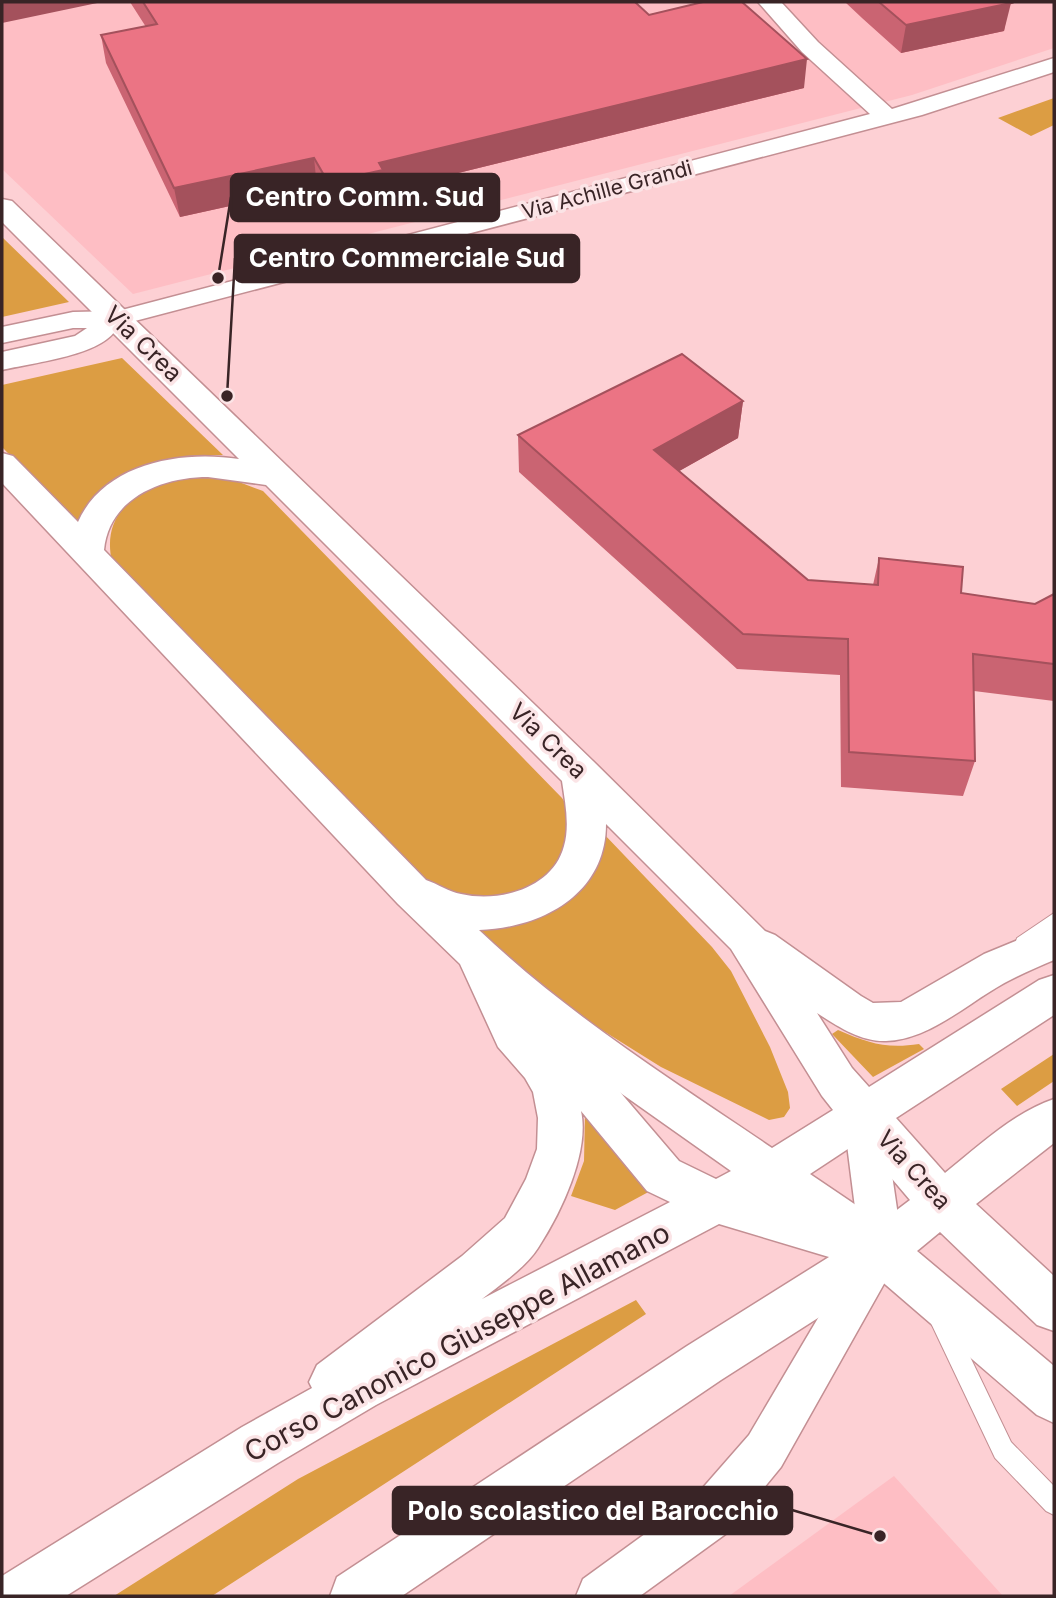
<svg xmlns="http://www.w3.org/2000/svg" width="1056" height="1598" font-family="Inter,sans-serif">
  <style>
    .built { fill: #febec4 }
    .green { fill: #dc9d43 }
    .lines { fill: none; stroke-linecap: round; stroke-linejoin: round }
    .lane-casing { stroke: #c38f93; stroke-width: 2 }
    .street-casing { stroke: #c38f93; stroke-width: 3 }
    .secondary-casing { stroke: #c38f93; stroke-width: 3 }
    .lane { fill: #fff; fill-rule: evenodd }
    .street { fill: #fff; fill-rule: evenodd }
    .secondary { fill: #fff; fill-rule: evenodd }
    .wall { fill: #ca6472 }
    .shaded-wall { fill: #a4515c }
    .building { fill: #eb7484; stroke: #a4515c; stroke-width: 2 }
    .labels { text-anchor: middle; stroke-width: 7; stroke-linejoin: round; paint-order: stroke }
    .far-street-label { font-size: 21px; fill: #392426; stroke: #fbe4e6 }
    .street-label { font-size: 24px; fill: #392426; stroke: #fbe4e6 }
    .near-street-label { font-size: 28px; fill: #392426; stroke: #fbe4e6 }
    .leader { fill: none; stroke: #392426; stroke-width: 2.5 }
    .callout-dot { fill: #392426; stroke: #fbe4e6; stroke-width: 2.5 }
    .callout { fill: #392426; stroke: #392426; stroke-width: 2.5 }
    .callout-label { font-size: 26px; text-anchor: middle; font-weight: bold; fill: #fff }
  </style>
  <rect width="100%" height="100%" fill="#fdd0d4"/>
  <path class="built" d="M2,2h1052v46l-142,47 -779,199 -131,-125z
    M894,1476l109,120h-274z"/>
  <path class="green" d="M1054,98v27l-23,11 -33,-18z
    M2,237l67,65 -67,15z
    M122,358l101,97c-53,-1 -125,12 -146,69l-75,-77v-62z
    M210,476l29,6 24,9 299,307 6,9 3,39 -31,38 -28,12 -35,3 -27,-5 -29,-15 -309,-317c-14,-62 47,-85 98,-86z
    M602,832l110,115 19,24 39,76 18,45 2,16 -6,9 -15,3 -108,-53 -72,-45 -121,-98h22z
    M838,1030c30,13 48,19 81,14l5,5 -51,28 -41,-43z
    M1054,1054v27l-37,25 -16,-17z
    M585,1114l69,75 -39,21 -44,-14 13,-35z
    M636,1300l10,14 -434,282h-98l184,-117z"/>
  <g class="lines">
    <defs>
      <path id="lane" d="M1054,913v18c-10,9 -23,23 -37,19l-2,-6 2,-6z
        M941,1310l8,3 62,129 43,44v29l-8,-4 -51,-53 -65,-137 3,-8z"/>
      <path id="street" d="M758,2h23l37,40 74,67 162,-51v14l-132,43 -810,212 3,4c-17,25 -84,32 -113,39v-18l73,-16 12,-8h-14l-71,15v-16l71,-15 45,-1 752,-197 -68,-62z
        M863,1095l14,5 6,13 20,137 -122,217 -54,66 -87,63h-64l7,-17 110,-80 56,-64 111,-188 -17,-134 6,-13z"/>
      <path id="secondary" d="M2,199l10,2 581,560 172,170 10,4 86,61 12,7 28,-1 83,-48 70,-29v35c-21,9 -43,18 -63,31 -31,19 -66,49 -105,50 -25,1 -49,-15 -69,-28l35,55 17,19 170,-107 15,-5v40l-158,103 49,55c34,-27 68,-60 109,-74v44l-78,61 78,72v55l-17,-6 -97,-93 -23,19 137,115v57l-17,-8 -158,-136 -158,101 -319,216h-72l7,-19 350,-231 142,-89 -110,-33 -343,181 -98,58 -212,133h-64v-20l240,-149 70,-39 -3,-6 8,-17 145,-109 43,-38 21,-39 11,-30 1,-31 -5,-26 -8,-14 -27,-31 -38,-83 -62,-60 -396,-421v-30l11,3 65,66c26,-59 103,-72 161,-63l-237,-237zM208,477l58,8 296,296c3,21 8,44 2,65 -11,42 -64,57 -103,48 -12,-2 -23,-10 -35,-14l-322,-330c5,-52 58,-73 104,-73zM606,824l125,125 91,147 11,14 -61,38c-100,-68 -205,-134 -293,-218 62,-2 127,-35 127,-106zM620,1092l2,2 109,77 -15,8 -37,-18zM581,1111l66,80 23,11 -188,97c18,-14 44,-32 56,-51 23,-35 52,-96 43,-137zM860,1141l50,59 -29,22 -71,-48z"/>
    </defs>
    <use href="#lane" class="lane-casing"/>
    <use href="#street" class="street-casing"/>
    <use href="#secondary" class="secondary-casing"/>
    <use href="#lane" class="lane"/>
    <use href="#street" class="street"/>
    <use href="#secondary" class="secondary"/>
  </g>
  <path class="wall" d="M130,2h505l14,13 155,73 -419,103v8l-54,12 -14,-24 -137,30 -74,-154 -5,-28 45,-8z
    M845,2h164l-5,29 -103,22 -39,-35z
    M743,401l-5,37 -59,33 129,109 65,5 6,-27 82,35 74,11 19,-10v107l-80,-10 1,70 -12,35 -122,-9 -1,-112 -103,-6 -218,-197 -1,-37z"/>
  <path class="shaded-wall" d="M2,2h100l-100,21z
    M1011,3l-7,28 -103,22 5,-28z
    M807,59l-3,29 -419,103v8l-54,12 -3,-29 51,-19z
    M314,158l3,29 -137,30 -6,-29z
    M743,401l-5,37 -87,49 3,-37z"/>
  <path class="building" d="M143,2h492l14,13 54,-13h39l65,57 -428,104 4,7 -55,12 -14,-24 -140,30 -73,-153 56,-11z
    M879,2h130l2,1 -105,22z
    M682,354l61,47 -89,49 154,130 70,5 1,-27 84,9 -2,26 74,11 19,-10v70l-81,-10 2,107 -126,-9 -1,-113 -105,-5 -225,-199z"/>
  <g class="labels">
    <g class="far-street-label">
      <text transform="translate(607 190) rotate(-15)" y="7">Via Achille Grandi</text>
    </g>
    <g class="street-label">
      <text transform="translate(143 344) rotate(44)" y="8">Via Crea</text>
      <text transform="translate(548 741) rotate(44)" y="8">Via Crea</text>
      <text transform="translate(914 1170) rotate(48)" y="8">Via Crea</text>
    </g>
    <g class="near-street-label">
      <text transform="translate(457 1342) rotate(-28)" y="10">Corso Canonico Giuseppe Allamano</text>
    </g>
  </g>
  <path class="leader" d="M218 278L231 197M227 396L235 258M880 1536L792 1510"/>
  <g class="callout-dot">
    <circle cx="218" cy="278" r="7"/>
    <circle cx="227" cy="396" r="7"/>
    <circle cx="880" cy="1536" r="7"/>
  </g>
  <g class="callout">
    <rect x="231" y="174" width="268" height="47" rx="7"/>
    <rect x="235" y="235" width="344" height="47" rx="7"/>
    <rect x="393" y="1487" width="399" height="47" rx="7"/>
  </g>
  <g class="callout-label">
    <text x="365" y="206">Centro Comm. Sud</text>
    <text x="407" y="267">Centro Commerciale Sud</text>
    <text x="593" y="1520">Polo scolastico del Barocchio</text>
  </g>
  <rect width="1056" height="1598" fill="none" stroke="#392426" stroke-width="7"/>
</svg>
